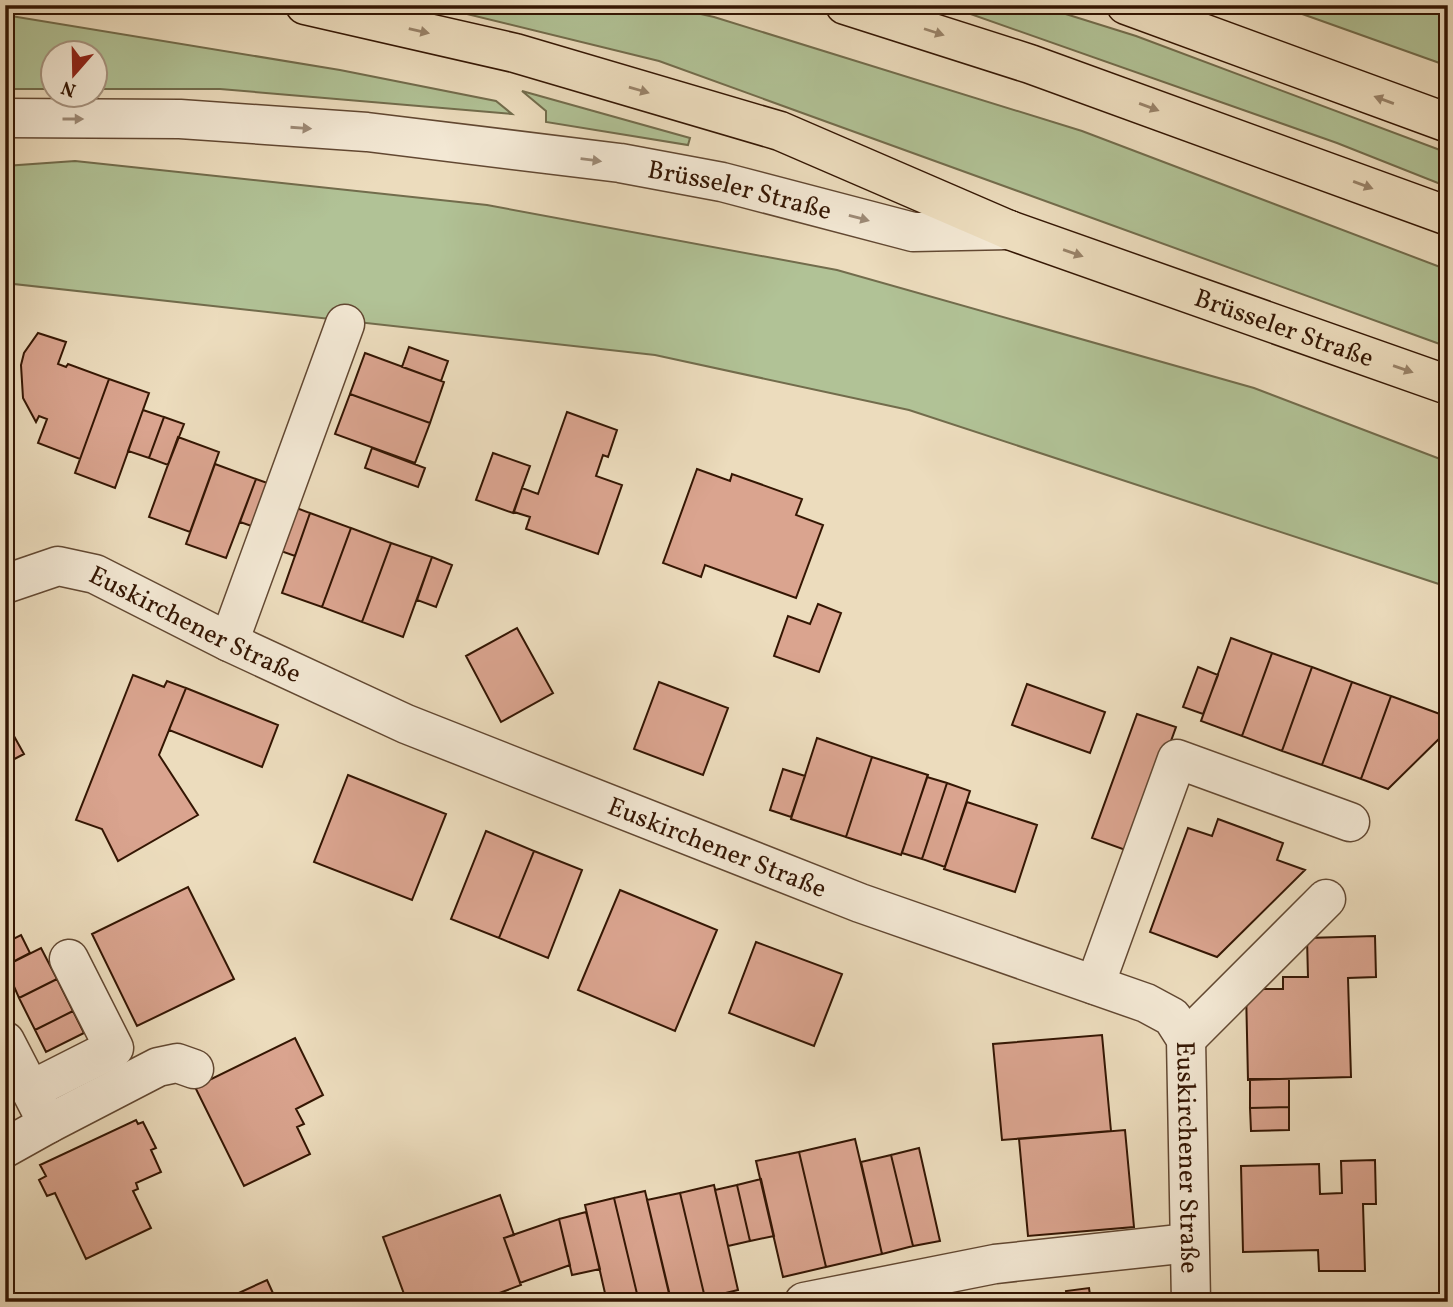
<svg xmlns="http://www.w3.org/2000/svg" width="1453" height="1307" font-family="Vollkorn,serif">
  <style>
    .green { fill: #b1c296; stroke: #726c4c; stroke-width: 2 }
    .building { fill: #daa48f; stroke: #341603; stroke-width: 2 }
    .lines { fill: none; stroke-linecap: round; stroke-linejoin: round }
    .minor-casing { stroke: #624832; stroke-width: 41 }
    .major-casing { stroke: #341603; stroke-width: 41 }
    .highway-casing { stroke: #341603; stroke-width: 41 }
    .minor { stroke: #f3e8d4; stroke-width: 38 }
    .major { stroke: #ecdcbd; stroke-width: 38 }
    .highway { stroke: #ecdcbd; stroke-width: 38 }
    .oneway { fill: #998369 }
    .oneway2 { fill: #9d8a76 }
    .labels { text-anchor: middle; stroke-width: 6; stroke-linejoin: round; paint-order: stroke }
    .street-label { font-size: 26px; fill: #341603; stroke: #f3e8d4 }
  </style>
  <rect width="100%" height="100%" fill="#ecdcbd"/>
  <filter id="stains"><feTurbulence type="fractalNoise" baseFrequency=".00286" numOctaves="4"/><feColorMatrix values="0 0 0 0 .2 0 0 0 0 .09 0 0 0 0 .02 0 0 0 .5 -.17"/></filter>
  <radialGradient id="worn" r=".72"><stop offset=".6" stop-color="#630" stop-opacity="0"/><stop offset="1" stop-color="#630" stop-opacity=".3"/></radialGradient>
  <path class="green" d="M430,5h231l53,12 368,114 366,139v77l-789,-286z
    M945,5h92l99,31 312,117v34l-111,-44z
    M1277,5h171v61z
    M5,15l335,55 156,31 16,13 -292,-25h-125l-1,-37h-42v37h-47z
    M522,91l168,47 -2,7 -142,-23v-11z
    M75,161l412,44 350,65 417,118 194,74v125l-539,-177 -254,-55 -650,-72v-117z"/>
  <path class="building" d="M38,333l28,9 -8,22 8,3 2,-3 41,15 -29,80 -42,-16 9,-24 -8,-3 -3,6 -13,-24 -2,-33 3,-12z
    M409,347l39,14 -7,20 -39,-14z
    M365,353l79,29 -14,41 -80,-29z
    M109,379l40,14 -34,95 -40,-15z
    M350,394l80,29 -15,40 -80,-29z
    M143,410l21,7 -15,41 -21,-7z
    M567,412l50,18 -9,27 -5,-2 -7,21 26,9 -24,69 -72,-25 4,-12 -16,-5 8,-24 16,6z
    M164,417l20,7 -16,41 -19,-7z
    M178,437l41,15 -29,80 -41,-15z
    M372,448l53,20 -7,19 -53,-19z
    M493,453l37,13 -17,47 -37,-13z
    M215,464l41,15 -30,79 -40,-14z
    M697,469l33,12 2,-7 70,25 -6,16 27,10 -27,73 -91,-33 -4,12 -38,-14z
    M256,479l20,7 -16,43 -20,-7z
    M291,506l19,7 -15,43 -20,-7z
    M310,513l41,15 -29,79 -40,-14z
    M351,528l40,15 -29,79 -40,-15z
    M391,543l41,14 -29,80 -41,-15z
    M432,557l20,8 -16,42 -19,-7z
    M818,604l23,9 -22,59 -45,-16 14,-40 22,8z
    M517,628l36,65 -52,29 -35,-66z
    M1231,638l41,15 -30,83 -41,-15z
    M1272,653l40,14 -30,84 -40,-15z
    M1198,667l20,8 -15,39 -20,-7z
    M1312,667l40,15 -30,83 -40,-14z
    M133,675l31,12 3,-6 19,7 -27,67 39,60 -80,46 -16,-32 -26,-9z
    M659,682l69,26 -25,67 -69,-26z
    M1352,682l39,14 -30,83 -39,-14z
    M1027,684l78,28 -15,41 -78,-28z
    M186,688l92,37 -16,42 -93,-37z
    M1391,696l57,21v13l-60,59 -27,-10z
    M1137,714l39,13 -45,125 -39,-14z
    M5,720l19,34 -19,10z
    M817,738l55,19 -26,80 -55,-18z
    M872,757l56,18 -27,80 -55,-18z
    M783,769l22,7 -14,41 -21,-7z
    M348,775l98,39 -34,86 -98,-38z
    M927,777l20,6 -25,76 -20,-6z
    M947,783l23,8 -25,76 -23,-8z
    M967,802l70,23 -22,67 -71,-23z
    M1218,819l65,24 -6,17 28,10 -88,87 -67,-25 38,-104 24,8z
    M486,831l48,20 -35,87 -48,-19z
    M534,851l48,19 -34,88 -49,-20z
    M188,887l46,92 -97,47 -45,-92z
    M620,890l97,40 -42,101 -97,-41z
    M21,935l9,18 -25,13v-23z
    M1375,936l1,41 -28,1 3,99 -103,3 -2,-91h37v-12h25l-1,-39z
    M756,942l86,32 -28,72 -85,-33z
    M41,948l16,31 -38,19 -14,-32z
    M57,979l16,32 -38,19 -16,-32z
    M73,1011l11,22 -38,19 -11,-22z
    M1102,1035l9,96 -109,9 -9,-96z
    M295,1038l28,57 -27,14 8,15 -7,3 13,27 -66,32 -49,-99z
    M1250,1079h39v28l-39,1z
    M1289,1107v23l-38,1 -1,-23z
    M136,1120l2,4 5,-2 13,26 -5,2 10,22 -25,11 2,6 -5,2 18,37 -65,31 -31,-66 -8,3 -8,-16 7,-4 -6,-11z
    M1125,1130l9,97 -106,9 -9,-97z
    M855,1139l27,115 -56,13 -27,-115z
    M919,1148l21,93 -27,5 -22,-91z
    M799,1152l27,115 -43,10 -27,-116z
    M891,1155l22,91 -31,8 -21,-92z
    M1375,1160l1,44h-13l2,67h-46l-1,-21 -75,2 -2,-86 78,-2 1,30 22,-1 -1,-32z
    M761,1179l13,57 -24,5 -13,-56z
    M714,1185l24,105 -33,8 -25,-105z
    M737,1185l13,56 -22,5 -13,-56z
    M645,1191l25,105 -31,6 -25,-104z
    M680,1193l25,105 -34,4 -24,-102z
    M500,1195l14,40 -10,3 17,47 -46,17h-68l-24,-65z
    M614,1198l25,104h-32l-22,-97z
    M586,1212l14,57 -28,6 -13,-56z
    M559,1219l11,46 -50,18 -16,-45z
    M267,1280l10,22h-58z
    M1089,1288l2,14h-24l-1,-11z
    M1047,1294l2,8h-25v-4z"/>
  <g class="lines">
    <defs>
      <g id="minor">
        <path id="s1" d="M5,118l175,1 187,13 253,31 102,19 191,50 96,-2"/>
        <path id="s2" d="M5,584l53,-18 37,8 134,68 177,82 454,179 286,100 26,14 14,22 5,263"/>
        <path d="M229,642l116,-318"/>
        <path d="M1095,985l82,-226 173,63"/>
        <path d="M1186,1039l140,-140"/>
        <path d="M5,1041l43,83 -43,24"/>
        <path d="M31,1090l83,-42 -45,-89"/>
        <path d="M48,1124l110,-57 19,-4 17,6"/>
        <path d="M804,1302l191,-38 194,-21"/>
      </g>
      <g id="major">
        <path id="s3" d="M1009,230l439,155"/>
      </g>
      <path id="highway" d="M305,5l210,48 265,78 229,99
        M845,5l185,59 418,152
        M1126,5l322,118"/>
    </defs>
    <use href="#minor" class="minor-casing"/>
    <use href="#major" class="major-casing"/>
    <use href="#highway" class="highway-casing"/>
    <use href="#minor" class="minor"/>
    <use href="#major" class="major"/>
    <use href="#highway" class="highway"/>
  </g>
  <defs><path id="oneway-solid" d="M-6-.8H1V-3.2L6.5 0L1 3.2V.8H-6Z" transform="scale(1.75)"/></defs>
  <g class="oneway">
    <use href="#oneway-solid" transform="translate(419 31) rotate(13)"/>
    <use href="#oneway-solid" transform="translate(934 32) rotate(18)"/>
    <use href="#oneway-solid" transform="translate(639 90) rotate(16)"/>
    <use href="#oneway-solid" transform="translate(1384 100) rotate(-160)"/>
    <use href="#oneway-solid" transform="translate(1149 107) rotate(20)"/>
    <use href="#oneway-solid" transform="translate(1363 185) rotate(20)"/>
    <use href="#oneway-solid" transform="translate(1073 253) rotate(19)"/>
    <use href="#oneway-solid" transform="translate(1403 369) rotate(19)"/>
  </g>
  <g class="oneway2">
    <use href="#oneway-solid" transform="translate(73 119)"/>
    <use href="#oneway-solid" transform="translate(301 128) rotate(4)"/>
    <use href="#oneway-solid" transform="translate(591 160) rotate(7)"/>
    <use href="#oneway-solid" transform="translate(859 218) rotate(15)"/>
  </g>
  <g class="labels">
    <g class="street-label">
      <text dy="9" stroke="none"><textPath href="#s1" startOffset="740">Brüsseler Straße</textPath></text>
      <text dy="9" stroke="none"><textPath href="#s3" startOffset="292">Brüsseler Straße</textPath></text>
      <text dy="9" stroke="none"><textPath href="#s2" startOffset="206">Euskirchener Straße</textPath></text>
      <text dy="9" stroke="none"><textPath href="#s2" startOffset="774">Euskirchener Straße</textPath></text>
      <text dy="9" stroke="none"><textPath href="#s2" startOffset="1404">Euskirchener Straße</textPath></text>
    </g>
  </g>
  <rect width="1453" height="1307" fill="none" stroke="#ecdcbd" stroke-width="28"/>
  <rect x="7" y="7" width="1439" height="1293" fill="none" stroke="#341603" stroke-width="3.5"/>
  <rect x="14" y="14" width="1425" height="1279" fill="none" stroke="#341603" stroke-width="2"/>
  <g transform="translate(74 74) rotate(200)"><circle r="33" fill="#f3e8d4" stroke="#a79480" stroke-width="2"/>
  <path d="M0-5L12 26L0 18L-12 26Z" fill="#8f2418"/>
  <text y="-10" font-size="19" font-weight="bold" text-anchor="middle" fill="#341603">N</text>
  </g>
  <rect width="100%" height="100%" filter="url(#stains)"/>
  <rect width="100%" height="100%" fill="url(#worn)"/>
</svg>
